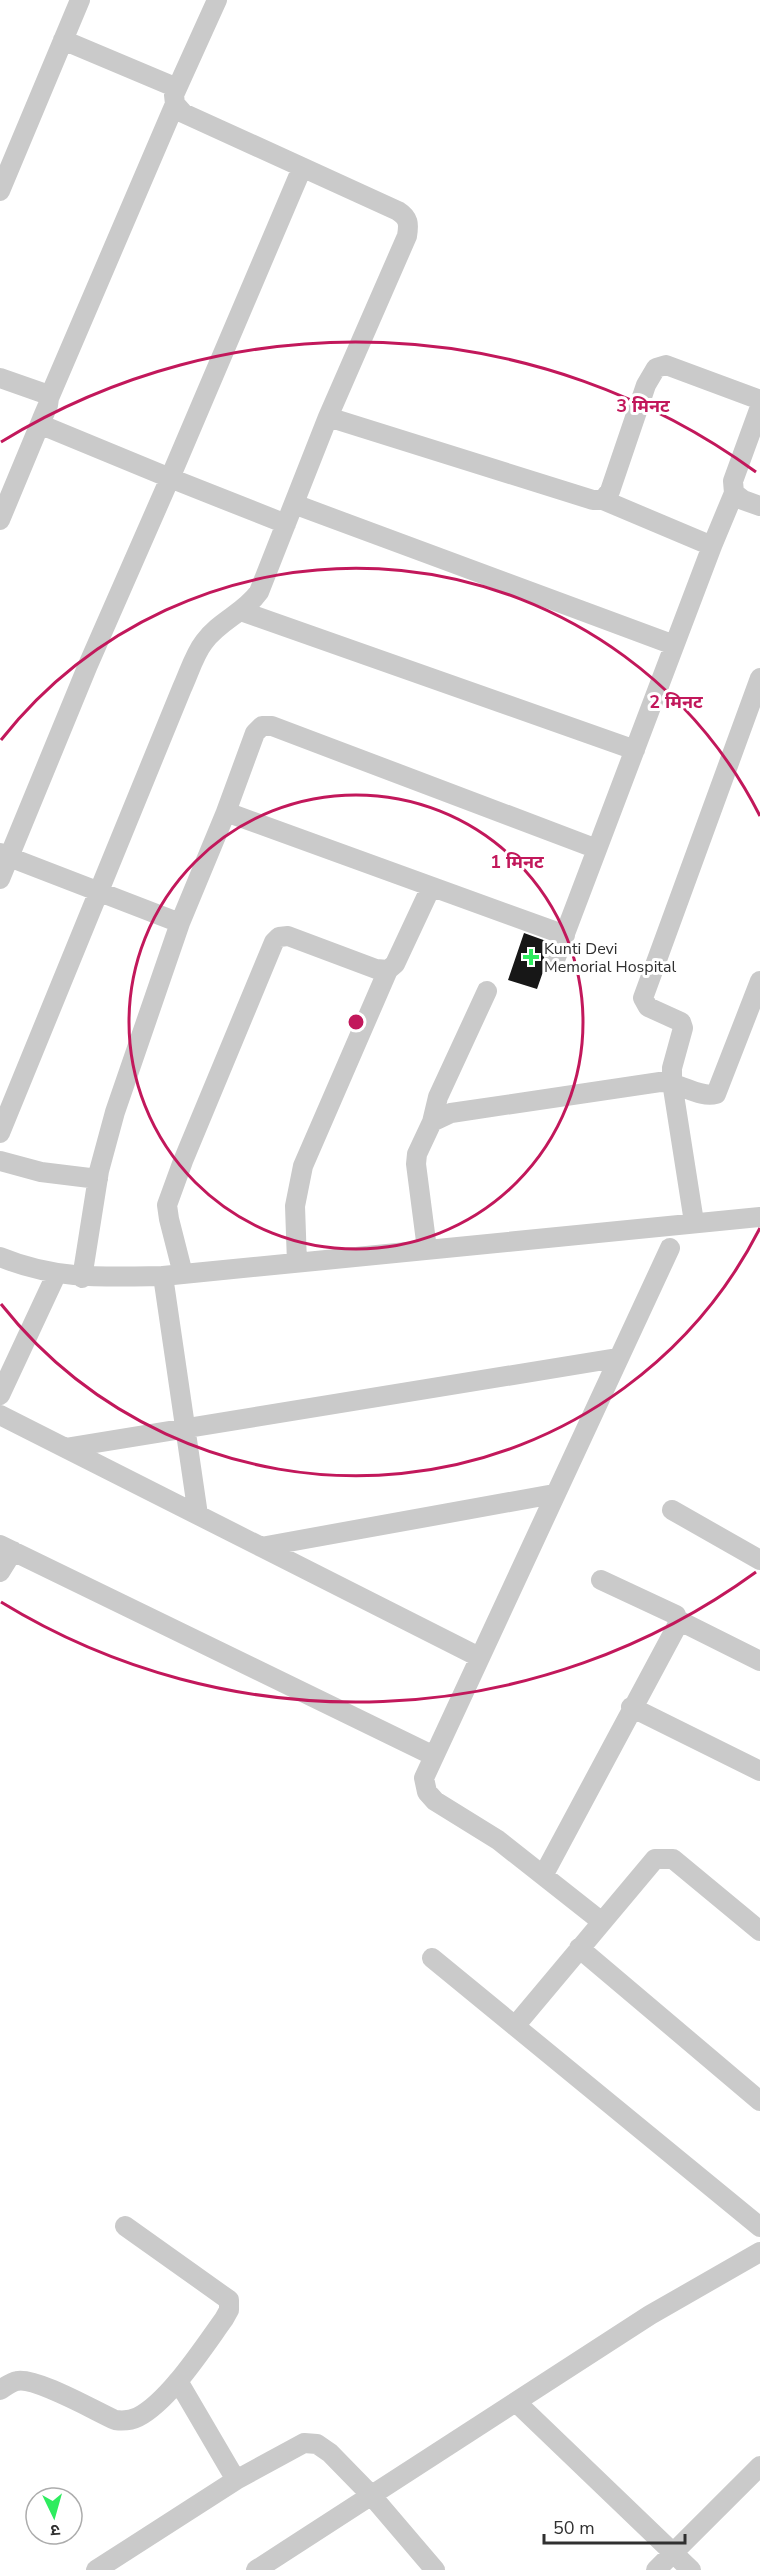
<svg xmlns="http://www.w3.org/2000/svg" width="760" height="2570" font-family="'Nunito Sans','Noto Sans Devanagari',sans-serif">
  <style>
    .building { fill: #171717 }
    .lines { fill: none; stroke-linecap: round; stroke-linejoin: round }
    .street { stroke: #cacaca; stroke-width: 20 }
    .ring { fill: none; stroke: #c2185b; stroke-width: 3 }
    .poi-dot { fill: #2eec5f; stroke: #fff; stroke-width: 2 }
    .labels { text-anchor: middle; stroke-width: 6; stroke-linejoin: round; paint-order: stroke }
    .poi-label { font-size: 16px; fill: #303030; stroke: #fff; text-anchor: start }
    .centre { fill: #c2185b; stroke: #fff; stroke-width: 3 }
    .ring-label { font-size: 18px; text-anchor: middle; font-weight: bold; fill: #c2185b; stroke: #fff; stroke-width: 6; stroke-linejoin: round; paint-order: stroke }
  </style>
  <rect width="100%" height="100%" fill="#fff"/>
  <path class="building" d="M524,933l25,9 -5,14 1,10 -8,23 -29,-9z"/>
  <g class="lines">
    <path class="street" d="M63,40l114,48
      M0,191l80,-191
      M0,378l43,15 6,5 -1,7 -6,14 2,7 126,52 -82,187 -79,192 171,66 -65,189 -16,59 -17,107
      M49,398l126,-294
      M760,407l-27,74 1,12 9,7 17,6
      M328,417l265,83h10l7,-9 36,-106 10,-17 10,-3 94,35
      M603,500l109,46
      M294,504l380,141
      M0,520l42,-101
      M286,524l-116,-46 132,-310
      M241,611l394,139
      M226,812l339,123
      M0,853l9,4 -9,22
      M180,923l46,-111 29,-79 7,-7h10l325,123
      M555,960l157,-414 22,-53
      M432,1122l6,-25 49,-106
      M0,1133l182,-445c7,-15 12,-33 22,-46 15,-21 40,-29 55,-50l69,-175 79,-181c2,-12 2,-18 -9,-25l-215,-98 -8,-9 -1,-9 43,-95
      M0,1161l41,11 57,7
      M694,1222l-22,-140v-14l11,-40 -2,-6 -33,-15 -5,-9 117,-320
      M427,1249l-11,-85 1,-10 15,-32 19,-9 209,-31c19,-1 39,17 56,12l44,-113
      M0,1257c56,23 104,20 163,19l597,-59
      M297,1263l-2,-57 8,-40 85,-196
      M183,1274l-14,-55 -2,-14 16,-44 91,-219 5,-5 9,-1 88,33 12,1 7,-6 36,-77
      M163,1276l35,239
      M0,1395l56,-120
      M0,1415l479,242
      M65,1448l552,-90
      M672,1510l88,50
      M0,1545l434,211
      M261,1547l293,-53
      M0,1572l13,-21
      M678,1620l82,41
      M631,1707l129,64
      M544,1874l134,-250 -2,-9 -75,-35
      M602,1922l-104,-82 -63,-39 -8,-9 -3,-14 246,-530
      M579,1948l181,153
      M432,1958l328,269
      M515,2026l140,-167h18l87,72
      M178,2381l58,99
      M0,2390c5,-3 11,-8 17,-9 19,-4 78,30 98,39 8,1 15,1 23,-3 31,-16 65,-69 86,-98l5,-9v-10l-104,-74
      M517,2403l174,167
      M96,2570l140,-90 68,-37 13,1 13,9 41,42 64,75
      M256,2570l394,-255 110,-63
      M656,2570l104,-104"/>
  </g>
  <g class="ring">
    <circle cx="356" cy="1022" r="227"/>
    <path d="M760 1228A453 453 0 0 1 1 1304M1 740A453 453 0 0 1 760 816"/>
    <path d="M756 1572A680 680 0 0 1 1 1602M1 442A680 680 0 0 1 756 472"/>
  </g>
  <path class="poi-dot" d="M528 948h6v6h6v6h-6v6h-6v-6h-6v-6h6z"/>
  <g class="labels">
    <g class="poi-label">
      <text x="544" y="954">Kunti Devi<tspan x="544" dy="18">Memorial Hospital</tspan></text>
    </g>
  </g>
  <circle cx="356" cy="1022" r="9" class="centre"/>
  <g class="ring-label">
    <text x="643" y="412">3 मिनट</text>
    <text x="676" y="708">2 मिनट</text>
    <text x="517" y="868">1 मिनट</text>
  </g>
  <g transform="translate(54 2516) rotate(175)"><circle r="28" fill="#ffffff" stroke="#acacac" stroke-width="1.5"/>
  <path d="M0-4.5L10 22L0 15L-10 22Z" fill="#2eec5f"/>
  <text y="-9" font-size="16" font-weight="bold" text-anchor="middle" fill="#303030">उ</text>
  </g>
  <path d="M544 2534v9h141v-9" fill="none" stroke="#303030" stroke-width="3"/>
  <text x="553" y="2534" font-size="18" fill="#303030" stroke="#ffffff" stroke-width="4.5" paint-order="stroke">50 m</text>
</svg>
